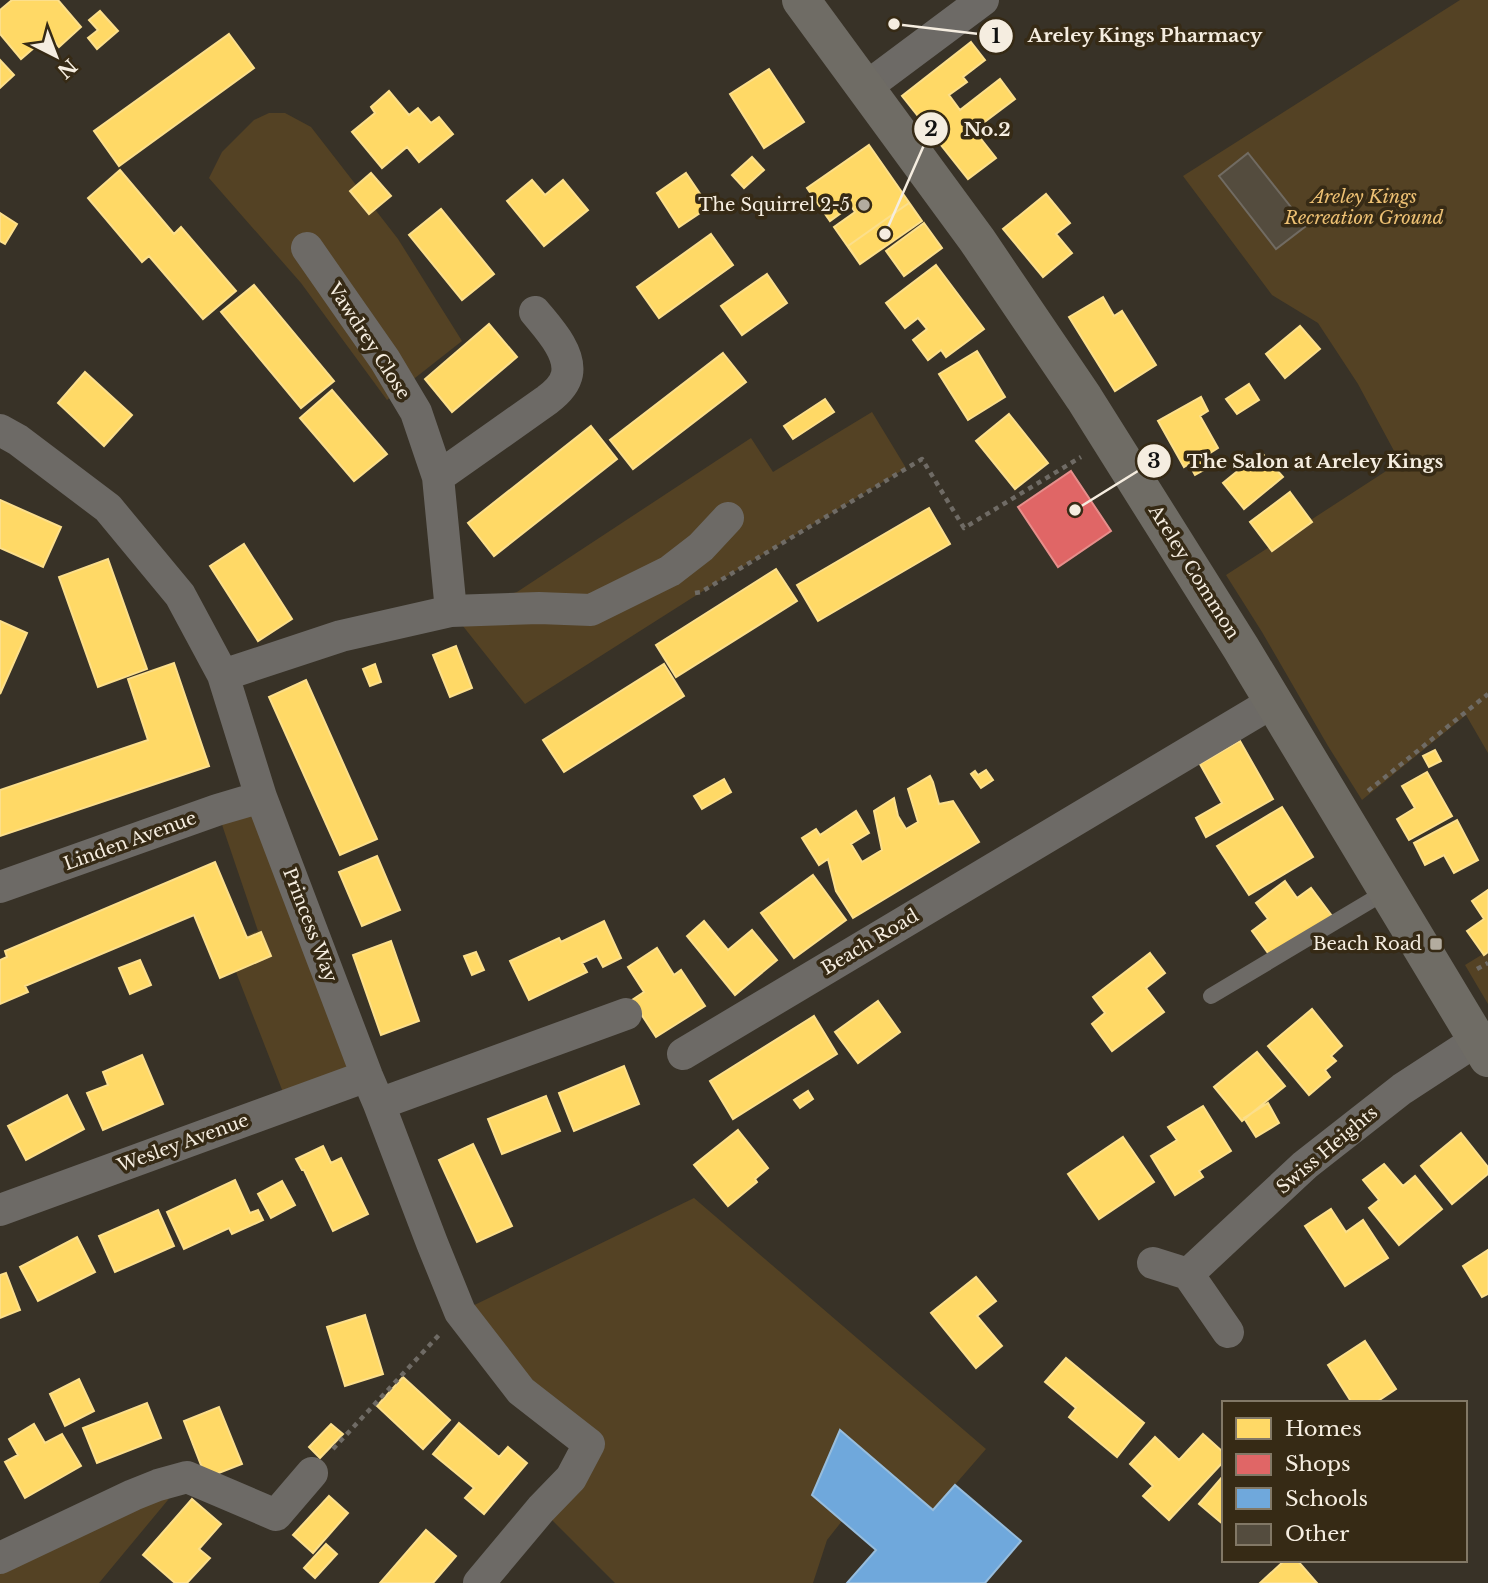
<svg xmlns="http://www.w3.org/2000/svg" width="1488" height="1583" font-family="'Libre Baskerville',serif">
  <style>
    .green { fill: #544224 }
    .homes { fill: #ffd966; stroke: #fcdf8b; stroke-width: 2 }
    .shops { fill: #e06666; stroke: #e68e8b; stroke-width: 2 }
    .schools { fill: #6fa8dc; stroke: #97bddd; stroke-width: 2 }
    .building { fill: #544c3e; stroke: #716b62; stroke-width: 2 }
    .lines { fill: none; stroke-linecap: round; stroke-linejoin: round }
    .path { stroke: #6f6b65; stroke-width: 4.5; stroke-dasharray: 5 5; stroke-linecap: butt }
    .lane { stroke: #6d6a66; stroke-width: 16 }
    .street { stroke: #6d6a66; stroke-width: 32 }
    .secondary { stroke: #6f6c65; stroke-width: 38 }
    .poi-dot { fill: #b3ac9f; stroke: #362a15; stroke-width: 2.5 }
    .labels { text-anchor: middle; stroke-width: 7; stroke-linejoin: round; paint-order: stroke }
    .park-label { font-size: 18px; font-style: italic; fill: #edc073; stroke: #362a15 }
    .poi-label { font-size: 18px; fill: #f5ede0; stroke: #362a15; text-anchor: end }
    .street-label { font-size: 18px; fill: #f5ede0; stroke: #362a15 }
    .leader { fill: none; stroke: #f5ede0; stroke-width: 2.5 }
    .callout-dot { fill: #f5ede0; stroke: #362a15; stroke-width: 2.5 }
    .mark-label { font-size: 21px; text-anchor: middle; font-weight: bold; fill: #111 }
    .callout-label { font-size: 19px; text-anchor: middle; font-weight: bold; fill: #f5ede0; stroke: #362a15; stroke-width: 7; stroke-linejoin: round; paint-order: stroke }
  </style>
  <rect width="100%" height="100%" fill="#383227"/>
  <path class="green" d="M1460,0h28v753l-22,-38 -104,85 -34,-54 -66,-114 -36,-57 174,-113 -42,-78 -40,-61 -46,-28 -89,-119z
    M269,113h16l26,14 87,112 64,102 -75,59 -86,-117 -92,-105 13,-26 32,-32z
    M872,412l34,56 -192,116 -189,120 -74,-93 66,-19 234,-154 22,34z
    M261,797l106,279 -79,29 -63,-161 33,-13 -41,-121z
    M1488,951v53l-23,-39z
    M694,1198l292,251 -53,61 -94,-79 -27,64 30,26 -15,19 -14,43h-198l-74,-74 48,-65 -129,-132z
    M187,1477l-88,106h-99v-25z"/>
  <path class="homes" d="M12,0h46l23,27 -22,20 -10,-12 -28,24 -21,-25v-24z
    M100,11l18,20 -21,18 -9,-11 10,-8 -9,-10z
    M229,34l25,34 -135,98 -25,-35z
    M971,42l14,18 -22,17 4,5 -18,13 11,15 40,-31 15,20 -41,31 22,28 -28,21 -66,-83z
    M0,60l14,15 -14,13z
    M769,69l35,53 -40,26 -34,-54z
    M389,91l20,24 9,-7 13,15 8,-6 14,17 -34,28 -12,-15 -25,21 -30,-36 23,-19 -4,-6z
    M869,145l53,76 -62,43 -26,-37 21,-15 -4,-6 -21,15 -23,-33z
    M752,157l12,13 -20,18 -12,-13z
    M120,170l54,64 7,-7 55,64 -33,28 -54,-63 -7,6 -54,-64z
    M371,173l20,23 -22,18 -19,-23z
    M686,173l23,34 -30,20 -22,-34z
    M532,180l13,15 18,-15 25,30 -44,36 -37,-45z
    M1046,194l24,29 -14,11 16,19 -29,24 -40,-48z
    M909,203l13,18 -62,43 -12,-18z
    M441,209l53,65 -32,26 -53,-65z
    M0,213l17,11 -12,20 -5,-3z
    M924,223l18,25 -38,28 -18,-25z
    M711,234l22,31 -74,53 -22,-31z
    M936,265l48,64 -38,28 -5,-7 -13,10 -15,-20 14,-11 -9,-11 -13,10 -19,-25z
    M767,274l20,29 -45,32 -21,-29z
    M254,285l80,96 -33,27 -80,-96z
    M1103,297l11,19 8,-5 34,54 -41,26 -46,-74z
    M489,324l28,33 -65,55 -27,-33z
    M1300,326l20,23 -35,29 -19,-24z
    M977,351l28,46 -37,23 -29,-46z
    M723,353l23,29 -113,87 -23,-29z
    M85,372l47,43 -28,31 -46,-43z
    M1249,384l10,16 -22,14 -11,-15z
    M332,390l55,64 -33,27 -54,-63z
    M1201,397l7,14 -8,5 18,32 -11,7 6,10 -18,10 -6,-11 -5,3 -26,-46z
    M825,399l9,13 -41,27 -9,-13z
    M1009,414l39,49 -33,26 -39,-48z
    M591,426l26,33 -123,97 -26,-33z
    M1261,452l22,25 -39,32 -21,-26z
    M1290,492l22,30 -40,29 -22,-29z
    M0,500l61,27 -18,40 -43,-19z
    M929,508l21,36 -132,77 -21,-36z
    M244,544l48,75 -34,22 -48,-75z
    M108,559l39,110 -49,18 -39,-110z
    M776,569l21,32 -121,76 -20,-32z
    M0,621l27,12 -27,61z
    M456,646l16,42 -22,9 -17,-42z
    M174,663l35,103 -209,70v-46l148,-50 -20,-61z
    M375,664l6,18 -11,4 -7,-17z
    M664,664l20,32 -120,76 -21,-32z
    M306,680l71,159 -37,16 -71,-158z
    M1240,741l33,58 -67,38 -10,-19 26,-15 -22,-39z
    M1435,750l6,11 -12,6 -6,-11z
    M986,770l7,10 -12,8 -10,-14 4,-3 3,4z
    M1427,772l25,44 -43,24 -12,-21 18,-11 -13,-22z
    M930,776l3,6 6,22 14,-3 26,41 -126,76 -17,-27 -8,-32 -9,6 -17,-27 14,-9 4,6 36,-24 13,22 -18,11 11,18 20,-12 -8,-39 20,-13 4,18 8,13 12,-7 -10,-33z
    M724,779l7,13 -29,17 -8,-13z
    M1282,807l31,50 -64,38 -32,-49z
    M1457,820l21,40 -24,13 -10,-18 -19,10 -11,-22z
    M377,856l23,54 -38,16 -23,-54z
    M215,862l32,76 14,-6 10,24 -51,22 -26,-63 -169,71 3,6 -28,12v-44l7,-3 -2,-6z
    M813,875l33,45 -52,38 -33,-45z
    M1285,881l12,17 14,-10 21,28 -59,44 -21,-29 16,-12 -12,-16z
    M1488,890v62l-4,3 -17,-24 17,-12 -12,-18z
    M604,921l17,37 -18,9 -6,-11 -15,7 5,9 -58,28 -19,-39 49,-23 2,4z
    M704,921l24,29 24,-20 25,30 -42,35 -48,-59z
    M391,941l28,80 -38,14 -28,-80z
    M657,948l17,27 7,-5 24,36 -49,31 -24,-37 12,-8 -16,-25z
    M476,952l8,18 -12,5 -8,-19z
    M1150,953l15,20 -19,15 18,24 -52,39 -20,-27 13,-11 -12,-16z
    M140,960l11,25 -21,9 -11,-26z
    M878,1001l22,31 -42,31 -23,-31z
    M1312,1009l30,37 -11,10 5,5 -11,9 5,7 -21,18 -41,-49z
    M814,1016l23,38 -104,65 -23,-38z
    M1257,1052l28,34 -43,35 -28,-34z
    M142,1055l21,49 -60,26 -16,-37 21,-8 -5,-13z
    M624,1066l15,38 -65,27 -15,-38z
    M808,1091l5,8 -13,9 -6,-8z
    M67,1095l17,34 -58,31 -18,-34z
    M546,1096l14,35 -58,23 -14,-35z
    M1268,1103l11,20 -23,14 -12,-19z
    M1203,1106l28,45 -32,20 4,6 -28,18 -24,-39 26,-16 -9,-13z
    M738,1130l30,38 -13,11 2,3 -29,24 -34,-41z
    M1461,1133l27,34v7l-36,30 -31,-38z
    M1123,1137l31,45 -55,37 -31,-45z
    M473,1144l39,82 -35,16 -38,-82z
    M323,1146l8,17 10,-5 27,56 -35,17 -29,-61h-2l-6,-11z
    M1384,1164l19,22 12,-10 27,33 -43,36 -30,-37 10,-8 -16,-20z
    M235,1180l15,33 8,-3 5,10 -31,14 -3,-6 -45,21 -17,-37z
    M282,1181l13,24 -24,13 -13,-24z
    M1331,1209l15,23 17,-12 25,38 -43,28 -40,-60z
    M158,1210l16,36 -59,26 -16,-36z
    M77,1237l18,35 -57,29 -18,-34z
    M1488,1250v44l-6,3 -19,-31z
    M6,1273l14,37 -20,8v-43z
    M976,1277l20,24 -19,15 25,30 -26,22 -45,-55z
    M365,1315l18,59 -38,12 -18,-59z
    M1365,1341l31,48 -21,14h-23l-24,-38z
    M1066,1358l78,65 -27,34 -48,-40 7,-9 -31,-26z
    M403,1377l47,43 -27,29 -46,-43z
    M79,1379l15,32 -29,15 -15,-32z
    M147,1403l14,35 -64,25 -14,-35z
    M219,1407l23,57 -36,14 -22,-57z
    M459,1423l40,34 9,-10 19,16 -43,51 -19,-16 9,-10 -41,-34z
    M34,1424l11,19 17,-9 19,32 -56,32 -20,-36 13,-7 -9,-16z
    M331,1424l12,10 -23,24 -11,-11z
    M1203,1434l21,19v8l-55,59 -26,-24 10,-10 -23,-22 25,-27 24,23z
    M1223,1476h1v49l-25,-21z
    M329,1496l19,17 -35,40 -20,-18z
    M192,1499l29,25 -22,25 11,9 -23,25h-12l-32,-28z
    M426,1530l30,26 -23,27h-53z
    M326,1544l11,10 -22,24 -11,-10z
    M1285,1560h12l20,23h-57z"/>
  <path class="shops" d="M1071,471l40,60 -53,36 -40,-60z"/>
  <path class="schools" d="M840,1430l93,80 22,-25 66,56 -36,42h-138l29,-33 -64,-55z"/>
  <path class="building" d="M1248,153l58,73 -30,23 -57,-73z"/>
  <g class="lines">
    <path class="path" d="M695,593l6,-1 221,-133 42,69 117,-71
      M1368,791l120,-97
      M1477,969l11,-6
      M333,1449l106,-114"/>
    <path class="lane" d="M1211,996l176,-105"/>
    <path class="street" d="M865,88l118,-88
      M307,248l78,112 31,52 22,65 13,134
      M0,430l18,10 90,68 72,87 43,80 38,122 106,279 12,28 53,139 28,69 61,79 68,53 -18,34 -30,31 -62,74
      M438,477l109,-77c8,-6 18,-15 20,-26 4,-22 -19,-46 -32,-62
      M223,675l118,-39 110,-25 88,-3 52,2 79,-39 31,-24 27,-29
      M0,887l217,-77 44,-13
      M683,1054l590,-352
      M379,1104l247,-90
      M0,1210l367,-134
      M1153,1263l35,11 117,-109 97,-76 75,-49
      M1188,1274l40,58
      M0,1558l133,-63 25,-10 29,-8 89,38 36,-42"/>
    <path class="secondary" d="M801,0l176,240 107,158 157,250 247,410"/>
  </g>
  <g class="poi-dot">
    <circle cx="864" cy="205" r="7"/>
    <rect x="1429" y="937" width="14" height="14" rx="3.5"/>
  </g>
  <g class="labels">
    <g class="park-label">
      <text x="1364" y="203">Areley Kings<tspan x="1364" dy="21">Recreation Ground</tspan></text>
    </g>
    <g class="poi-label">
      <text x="850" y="211">The Squirrel 2-5</text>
      <text x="1422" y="950">Beach Road</text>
    </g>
    <g class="street-label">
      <text transform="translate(369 341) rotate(57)" y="6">Vawdrey Close</text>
      <text transform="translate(1194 572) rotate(58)" y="6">Areley Common</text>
      <text transform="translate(130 841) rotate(-20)" y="6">Linden Avenue</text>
      <text transform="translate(310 925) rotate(69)" y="6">Princess Way</text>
      <text transform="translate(870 942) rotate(-31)" y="6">Beach Road</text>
      <text transform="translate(183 1143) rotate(-20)" y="6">Wesley Avenue</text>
      <text transform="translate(1327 1150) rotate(-40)" y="6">Swiss Heights</text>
    </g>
  </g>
  <path class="leader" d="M894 24L996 36M885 234L931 129M1075 510L1154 461"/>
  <g class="callout-dot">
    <circle cx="894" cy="24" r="7"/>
    <circle cx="885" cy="234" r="7"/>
    <circle cx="1075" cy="510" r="7"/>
    <circle cx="996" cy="36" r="18"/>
    <circle cx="931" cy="129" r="18"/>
    <circle cx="1154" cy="461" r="18"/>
  </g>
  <g class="mark-label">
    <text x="996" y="43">1</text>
    <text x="931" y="136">2</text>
    <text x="1154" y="468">3</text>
  </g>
  <g class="callout-label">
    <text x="1145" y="42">Areley Kings Pharmacy</text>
    <text x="987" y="136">No.2</text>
    <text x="1315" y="468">The Salon at Areley Kings</text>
  </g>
  <rect x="1222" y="1401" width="245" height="161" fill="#362a15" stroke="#827866" stroke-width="2"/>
  <rect x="1236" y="1418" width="35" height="21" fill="#ffd966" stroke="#827866" stroke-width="2"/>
  <text x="1285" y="1436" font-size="21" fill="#f5ede0">Homes</text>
  <rect x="1236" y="1454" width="35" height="21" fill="#e06666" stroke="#827866" stroke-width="2"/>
  <text x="1285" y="1471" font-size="21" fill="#f5ede0">Shops</text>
  <rect x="1236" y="1488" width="35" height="21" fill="#6fa8dc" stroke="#827866" stroke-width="2"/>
  <text x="1285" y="1506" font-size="21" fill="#f5ede0">Schools</text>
  <rect x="1236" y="1524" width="35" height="21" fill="#544c3e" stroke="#827866" stroke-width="2"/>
  <text x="1285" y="1541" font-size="21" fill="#f5ede0">Other</text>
  <g transform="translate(56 56) rotate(138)" stroke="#362a15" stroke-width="5" paint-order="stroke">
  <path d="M0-5L12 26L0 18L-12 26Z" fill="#f5ede0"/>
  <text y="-10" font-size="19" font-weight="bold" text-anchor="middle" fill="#f5ede0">N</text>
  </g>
</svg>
